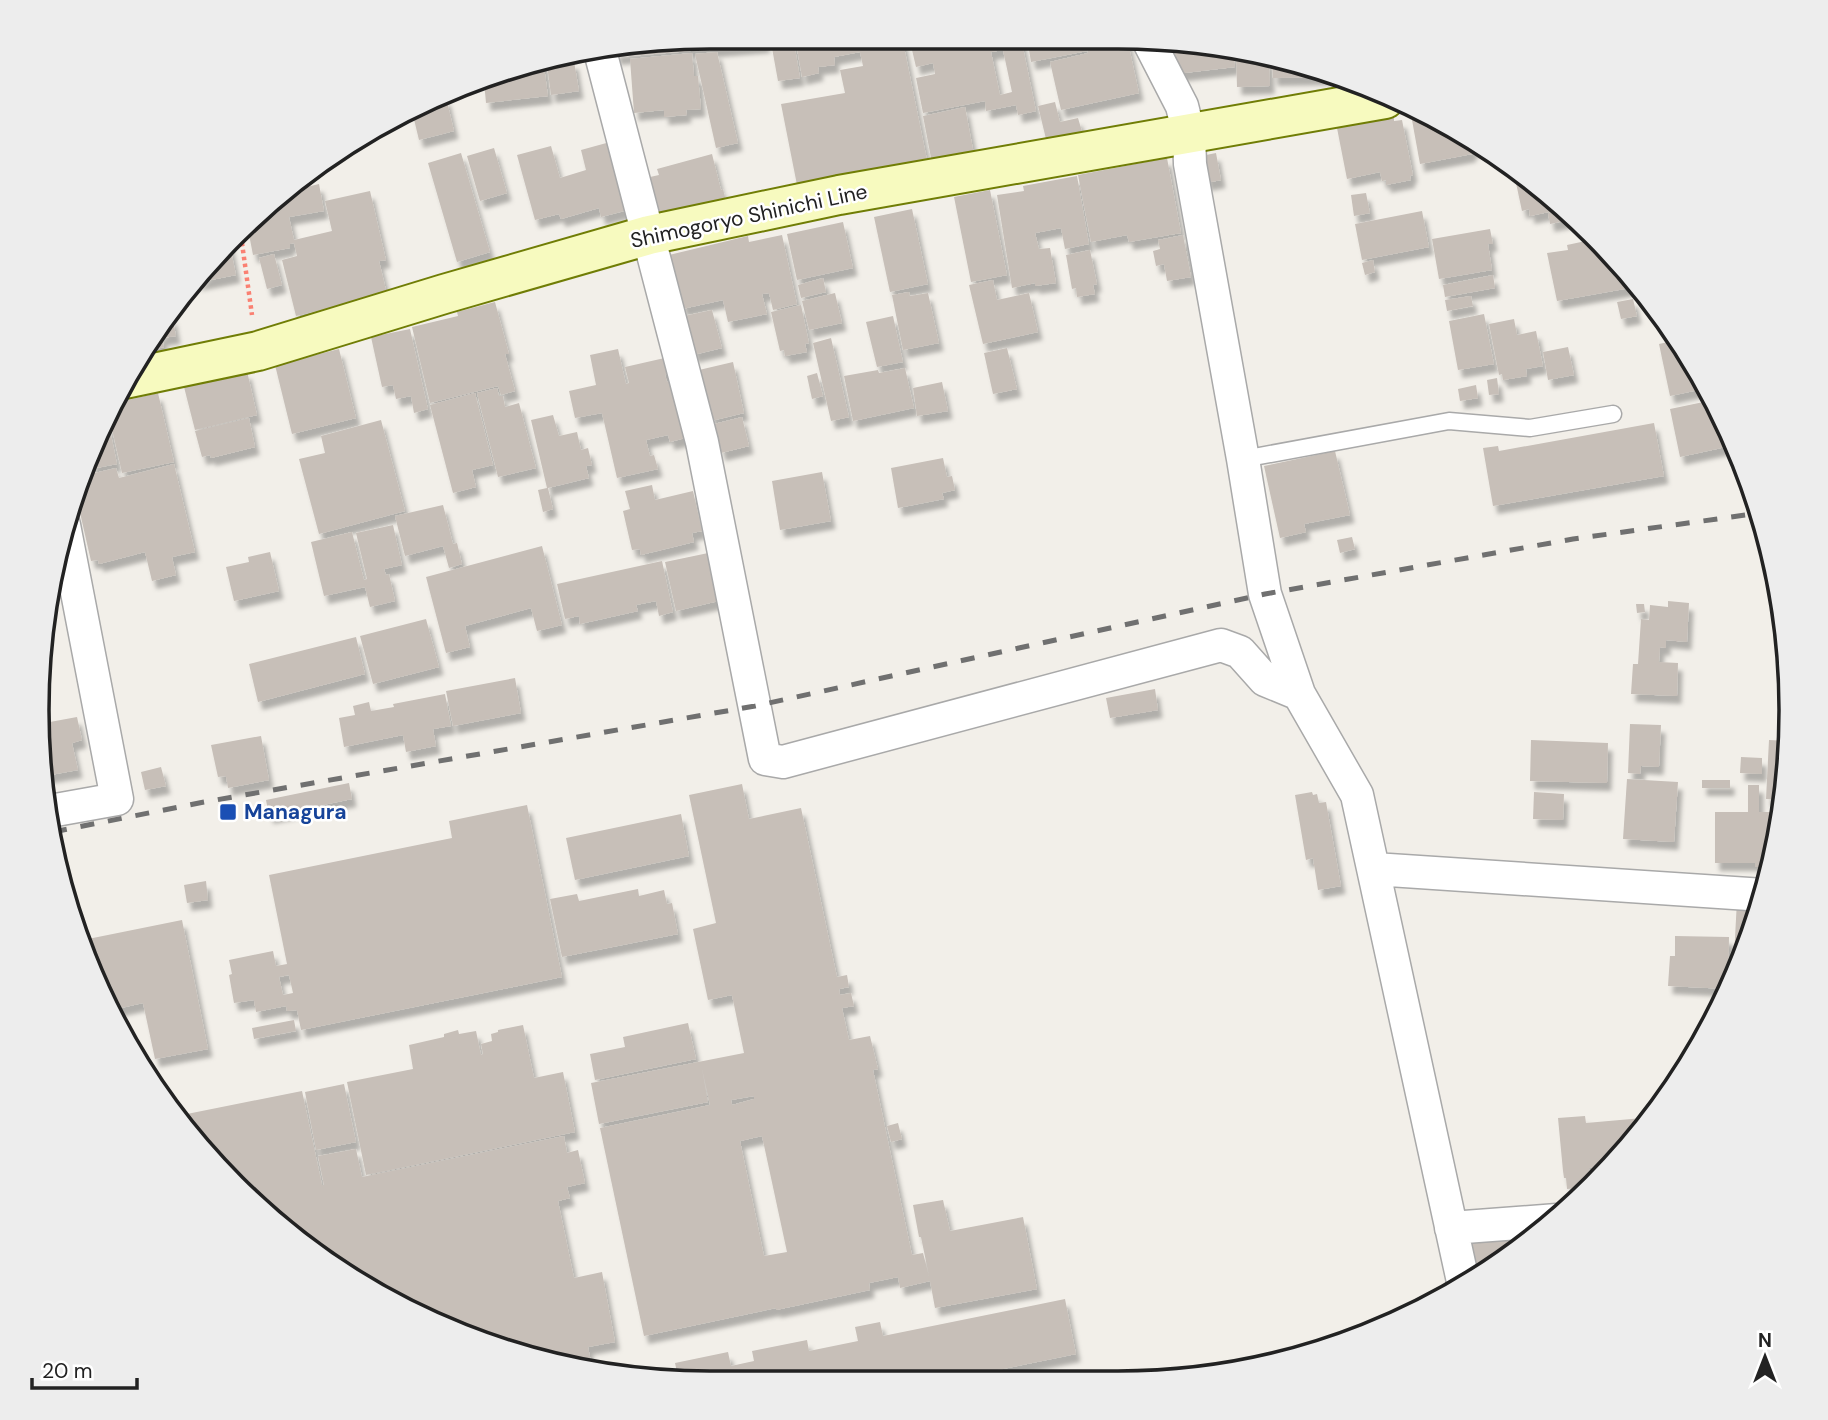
<svg xmlns="http://www.w3.org/2000/svg" width="1828" height="1420" font-family="'DM Sans',sans-serif">
  <style>
    .building { fill: #c7bfb8; fill-rule: evenodd; filter: url(#shadow) }
    .lines { fill: none; stroke-linecap: round; stroke-linejoin: round }
    .service-casing { stroke: #a9a9a9; stroke-width: 19 }
    .minor-casing { stroke: #a9a9a9; stroke-width: 35 }
    .secondary-casing { stroke: #707d05; stroke-width: 42 }
    .path { stroke: #fa8072; stroke-width: 4.5; stroke-dasharray: 3.5 3.5; stroke-linecap: butt }
    .service { stroke: #fff; stroke-width: 16 }
    .minor { stroke: #fff; stroke-width: 32 }
    .secondary { stroke: #f7fabf; stroke-width: 38 }
    .rail { stroke: #707070; stroke-width: 5; stroke-dasharray: 14 14; stroke-linecap: butt }
    .transit-dot { fill: #1a4fb4; stroke: #fff; stroke-width: 2.5 }
    .labels { text-anchor: middle; stroke-width: 5; stroke-linejoin: round; paint-order: stroke }
    .street-label { font-size: 21px; fill: #222; stroke: #fff }
    .transit-label { font-size: 21px; font-weight: bold; fill: #164399; stroke: #fff; text-anchor: start }
    .rim { fill: none; stroke: #222; stroke-width: 3.5 }
  </style>
  <defs>
    <filter id="shadow"><feDropShadow dx="4.5" dy="8" stdDeviation="2" flood-color="#0004"/></filter>
  </defs>
  <rect width="100%" height="100%" fill="#f2efe9"/>
  <path class="building" d="M710,37h54l2,8 -150,12 -2,-8z
    M770,37h23l7,41 -22,3z
    M795,37h107l26,128 -130,25 -17,-86 64,-11 -5,-23 23,-4 -3,-14 -26,5 1,8 -17,2 1,6 -17,4z
    M909,37l112,1 15,73 -18,4 -2,-10 -30,6 -1,-10 -62,12 -7,-35 19,-4 -2,-11 -17,4zM1003,50l9,42 -12,3 -9,-43z
    M1027,38h57l3,13 -56,11z
    M1110,38h17l12,55 -78,17 -11,-48 38,-9 -1,-10z
    M1162,38l72,15 1,14 -59,7z
    M717,52l21,91 -22,5 -21,-94z
    M692,53l2,23h4l3,33 -15,1 1,5 -23,2v-7l-30,3 -4,-54z
    M1236,53l33,7 1,26 -33,1z
    M543,59l5,37 -62,7 -2,-22 51,-21z
    M1272,60l53,11 1,6 -53,1z
    M574,61l5,30 -28,4 -4,-30z
    M446,97l8,34 -35,9 -7,-29z
    M1055,102l5,20 18,-4 5,17 -36,8 -9,-37z
    M965,107l9,48 -42,8 -9,-47z
    M1394,117v4l8,-1 11,55 -3,1 1,4 -25,5v-5l-4,1 -2,-9 -33,7 -10,-51z
    M1420,119l58,30 -7,1 1,4 -52,10 -8,-44z
    M610,142l18,68 -27,7 -2,-9 -38,11 -2,-5 -24,6 -18,-65 34,-9 9,32 26,-8 -5,-20z
    M494,148l13,45 -27,8 -13,-45z
    M461,153l29,99 -33,10 -29,-99z
    M1216,153l5,27 -15,3 -5,-27z
    M712,154l9,36 2,-1 3,12 -67,15 -9,-39 9,-2 -2,-6z
    M1167,158l14,75 -52,9 -2,-7 -36,7 -13,-67z
    M1077,176l12,68 -24,5 -4,-21 -26,5 4,16 11,-1 6,35 -21,3v-3l-23,5 -15,-93 27,-4 -1,-5z
    M1532,180l21,20 10,9 -33,7 -1,-7 -7,2 -6,-28z
    M319,184l5,27 -35,6 5,23 38,-9 -7,-30 45,-10 16,69 -7,1 8,33 -91,22 -14,-56 15,-4 -3,-13 -4,1v4l-37,7 -6,-31 43,-33z
    M990,190l17,85 -36,7 -17,-85z
    M1366,193l4,20 -16,3 -3,-21z
    M912,209l16,75 -38,8 -16,-75z
    M1564,210l10,9 -24,5 -2,-11z
    M1422,211l7,36 -67,13 -7,-36z
    M843,222l10,46 -56,12 -10,-46z
    M1490,229l3,15h-5l4,26 -53,9 -7,-40z
    M782,235l15,69 -24,6 -4,-17 -7,1 5,20 -39,8 -5,-22 -41,9 -13,-54 79,-19 1,6z
    M1183,235l8,42 -24,4 -3,-17 -8,2 -3,-15 7,-2 -2,-9z
    M1595,239l31,30 4,19 -73,13 -10,-48 21,-3 -1,-5z
    M229,241l7,34 -40,8z
    M1090,250l7,34 -4,1 2,9 -18,3 -1,-9 -4,1 -6,-34z
    M274,254l8,31 -15,4 -8,-31z
    M1373,260l2,12 -10,3 -3,-12z
    M1493,275l2,13 -50,9 -2,-12z
    M823,278l3,14 -25,6 -3,-13z
    M993,280l4,20 32,-7 9,39 -55,12 -14,-59z
    M909,292l1,4 18,-3 11,50 -36,7 -11,-55z
    M835,293l7,30 -33,7 -7,-29z
    M1471,296l2,10 -26,5 -2,-11z
    M1633,299l4,17 -16,3 -4,-17z
    M495,302l14,52h-4l10,37 -14,4 -3,-9 -68,17 -18,-76 46,-11 -1,-4z
    M801,305l8,38 -4,1 2,8 -22,4 -1,-6 -4,1 -9,-39z
    M712,310l10,38 -29,7 -9,-39z
    M1484,314l10,50 -36,6 -9,-49z
    M172,315l4,21 -14,2 2,9 -20,5z
    M893,316l10,46 -26,5 -11,-45z
    M1514,319l3,16 19,-4 7,35 -17,3 1,7 -24,4 -1,-6 -3,1 -10,-51z
    M410,329l18,80 -14,4 -3,-17 -15,3 -3,-14 -11,2 -11,-50z
    M831,338l18,79 -18,4 -18,-78z
    M1677,340l24,33 7,15 -38,8 -11,-52z
    M1568,347l6,28 -26,5 -5,-28z
    M1007,348l10,41 -24,5 -9,-41z
    M339,349l17,69 -64,16 -17,-69z
    M618,349l8,35 3,-1 -4,-16 44,-10 4,16 -8,2 2,7 9,-1 13,56 -19,5 -2,-7 -22,5 4,16 4,-1 4,14 -41,9 -15,-65 -27,5 -6,-27 27,-6 -6,-30z
    M733,362l11,51 -33,8 -12,-51z
    M905,368l9,40 -61,13 -9,-45 34,-6 1,3z
    M247,371l10,44 -62,15 -11,-43z
    M817,373l6,23 -11,3 -5,-23z
    M1497,378l2,16 -10,1 -2,-15z
    M942,382l6,29 -31,5 -4,-28z
    M1476,385l2,13 -18,3 -2,-12z
    M497,388l2,8h4l2,11 14,-4 17,65 -38,9 -21,-84z
    M158,393l16,69 -52,11 -13,-57 6,-13z
    M475,393l18,72 -21,5 4,17 -23,6 -23,-88z
    M1713,400l6,12 7,35 -46,10 -10,-48z
    M553,415l6,21 18,-4 4,18 7,-2 4,17 -6,1 3,12 -41,10 5,21 -10,3 -5,-22 9,-2 -16,-68z
    M742,417l7,29 -28,7 -7,-29z
    M249,418l6,29 -44,11 -1,-3 -8,2 -7,-26z
    M108,420l9,44 -26,5 -1,-6z
    M381,420l24,91 -86,23 -20,-75 26,-6 -4,-17z
    M1654,423l10,53 -171,30 -10,-58 15,-2 1,5z
    M1335,451l15,64 -46,9 2,8 -26,6 -16,-72z
    M943,458l4,19 5,-1 3,14 -13,3 2,6 -46,9 -7,-40z
    M174,464l21,88 -23,5 4,18 -24,6 -7,-29 -46,12 -1,-4 -7,1 -15,-66 3,-6 10,-3 -3,-11 30,-7 3,10z
    M822,472l9,49 -51,9 -8,-49z
    M652,485l3,15 38,-9 9,40 -10,2 2,9 -53,13 -1,-6 -8,1 -9,-39 7,-2 -5,-18z
    M443,505l10,39 4,-1 5,21 -13,4 -6,-22 -38,10 -10,-40z
    M393,525l9,40 -18,4 2,6 3,-1 6,27 -25,6 -5,-20 -41,9 -13,-54 41,-10 12,48 3,-1 -11,-46z
    M1352,537l3,12 -15,4 -3,-13z
    M542,546l20,79 -25,6 -6,-23 -66,18 5,21 -24,6 -20,-76z
    M270,552l9,39 -45,10 -8,-34 23,-5 -1,-5z
    M713,552l10,48 -47,11 -11,-49z
    M662,561l11,51 -14,4 -3,-15 -20,4 2,6 -58,13 -1,-8 -14,3 -8,-35z
    M1668,601l21,2 -2,39 -21,-2v8l-6,-1 -1,15 19,1 -1,33 -46,-2 2,-30h5l3,-45 8,1 1,-15 18,2z
    M1636,604h8l1,8 -8,1z
    M426,619l13,48 -66,17 -13,-48z
    M356,637l9,37 -107,28 -9,-38z
    M515,678l6,35 -68,13 -7,-35z
    M1155,689l3,21 -48,8 -4,-20z
    M445,694l6,32 -18,3 3,17 -30,6 -3,-17 -59,12 -5,-29 16,-3 -2,-9 16,-4 2,9 23,-4 -1,-3z
    M77,717l5,23 -10,3 6,27 -33,6 -6,-52z
    M1630,724l31,1 -2,42 -18,-1 -1,8 -12,-1z
    M261,736l8,44 -41,8 -2,-12 -8,1 -7,-32z
    M1531,740l77,3 -1,40 -77,-2z
    M1769,740l20,1 1,13 -8,46 -16,-1z
    M1741,757l21,1v16l-22,-1z
    M161,767l5,19 -21,4 -4,-18z
    M1627,779l51,3 -4,60 -51,-3z
    M1702,780h28v8h-28z
    M349,783l3,16 -83,17 -3,-16z
    M742,784l7,35 52,-11 36,169 10,-2 2,12 -10,2 1,6 11,-2 3,13 -12,2 7,32 21,-4 8,33 -5,1 39,185 11,-2 6,23 -8,-39h-2l-6,-32 30,-5 7,31 73,-14 14,72 -102,19 -5,-27 -30,7 -2,-11 -29,6 1,7 -94,20v-2l-132,28 -44,-208 110,-23 -8,-36 6,33 -109,22 -8,-41 153,-30 -12,-58 -24,5 -15,-71 23,-6 -27,-128zM754,1096v3l-22,6 -1,-5zM762,1136l25,116 -23,4 -24,-115z
    M1748,785h11v27h21l-9,55h-16v-4h-40v-51h33z
    M1312,792l1,3 4,-1 2,9 7,-1 15,84 -23,4 -5,-32 -7,2 -11,-65z
    M1534,792l30,2 -1,26 -30,-1z
    M527,805l35,172 -261,53 -4,-20 -10,1 -1,-5 -30,6 -2,-12 -20,3 -5,-28 3,-1 -3,-14 44,-9 3,15 11,-2 -18,-89 183,-37 -3,-17zM289,975l4,18 -10,2 -4,-18z
    M681,814l8,42 -114,24 -9,-42z
    M206,881l2,19 -21,3 -3,-18z
    M638,889l1,7 25,-6 3,14 5,-1 6,31 -116,23 -12,-58 27,-5 2,7z
    M1737,900l25,1 -28,75h-1z
    M182,920l26,129 -53,10 -12,-56 -31,7 -29,-70z
    M1675,936l54,1 -1,52 -60,-3 2,-30h5z
    M294,1020l2,11 -42,8 -2,-11z
    M688,1023l8,36 -101,21 -5,-26 35,-7 -2,-10z
    M523,1025l11,53 29,-6 12,60 -209,43 -19,-93 66,-13 -4,-24 35,-8v-3l14,-4 1,4 17,-3 5,24 2,-1 -2,-10 11,-3 -1,-7 7,-2v-2z
    M344,1084l12,58 -40,8 -11,-58z
    M302,1091l20,94h2l-6,-29 38,-7 6,28 202,-41 3,17 11,-3 7,33 -18,4 3,11 -12,3 16,77 28,-6 13,70 -27,5 5,25 -14,-2 -126,-38 -117,-62 -132,-116 -27,-38z
    M1585,1116l1,7 68,-6 -46,49 -19,2 1,18 -1,1 -22,2 -1,-11h-2l-1,-7 -5,-53z
    M898,1123l4,16 -11,3 -4,-16z
    M1511,1232l3,18 -37,27 -1,-12 -15,2 -4,-31z
    M1065,1299l11,55 -141,29h-225l-39,-4 7,-2 -3,-14 53,-11 3,14 23,-5 -2,-10 55,-11 2,11 49,-10 -3,-14 25,-5 3,14z
    M982,1377l1,5h-24v-1z"/>
  <g class="lines">
    <defs>
      <path id="service" d="M1243,459l206,-38 81,7 83,-14"/>
      <path id="minor" d="M1147,38l35,68 7,28 1,30 53,295 22,135 34,100 58,101 107,491
        M600,51l102,391 63,317 18,3 438,-117 19,7 25,28 34,14
        M50,811l67,-12 -53,-274
        M1374,869l390,26
        M1451,1228l106,-8"/>
      <path id="secondary" d="M125,379l133,-28 186,-57 205,-59 190,-40 546,-96"/>
    </defs>
    <use href="#service" class="service-casing"/>
    <use href="#minor" class="minor-casing"/>
    <use href="#secondary" class="secondary-casing"/>
    <path class="path" d="M240,229l12,86"/>
    <use href="#service" class="service"/>
    <use href="#minor" class="minor"/>
    <use href="#secondary" class="secondary"/>
    <path class="rail" d="M53,832l151,-30 551,-96 510,-112 308,-55 187,-26"/>
  </g>
  <rect class="transit-dot" x="219" y="803" width="18" height="18" rx="3.5"/>
  <g class="labels">
    <g class="street-label">
      <text transform="translate(749 216) rotate(-12)" y="7">Shimogoryo Shinichi Line</text>
    </g>
    <g class="transit-label">
      <text x="244" y="819">Managura</text>
    </g>
  </g>
  <path d="M0 0H1828V1420H0ZM710 49H1118A661 661 0 0 1 1779 710V710A661 661 0 0 1 1118 1371H710A661 661 0 0 1 49 710V710A661 661 0 0 1 710 49Z" fill="#ededed" fill-rule="evenodd"/>
  <path class="rim" d="M710 49H1118A661 661 0 0 1 1779 710V710A661 661 0 0 1 1118 1371H710A661 661 0 0 1 49 710V710A661 661 0 0 1 710 49Z"/>
  <g transform="translate(1765 1357)" stroke="#ffffff" stroke-width="5" paint-order="stroke">
  <path d="M0-5L12 26L0 18L-12 26Z" fill="#222222"/>
  <text y="-10" font-size="19" font-weight="bold" text-anchor="middle" fill="#222222">N</text>
  </g>
  <path d="M32 1378v10h105v-10" fill="none" stroke="#222222" stroke-width="3.5"/>
  <text x="42" y="1378" font-size="21" fill="#222222" stroke="#ffffff" stroke-width="5" paint-order="stroke">20 m</text>
</svg>
